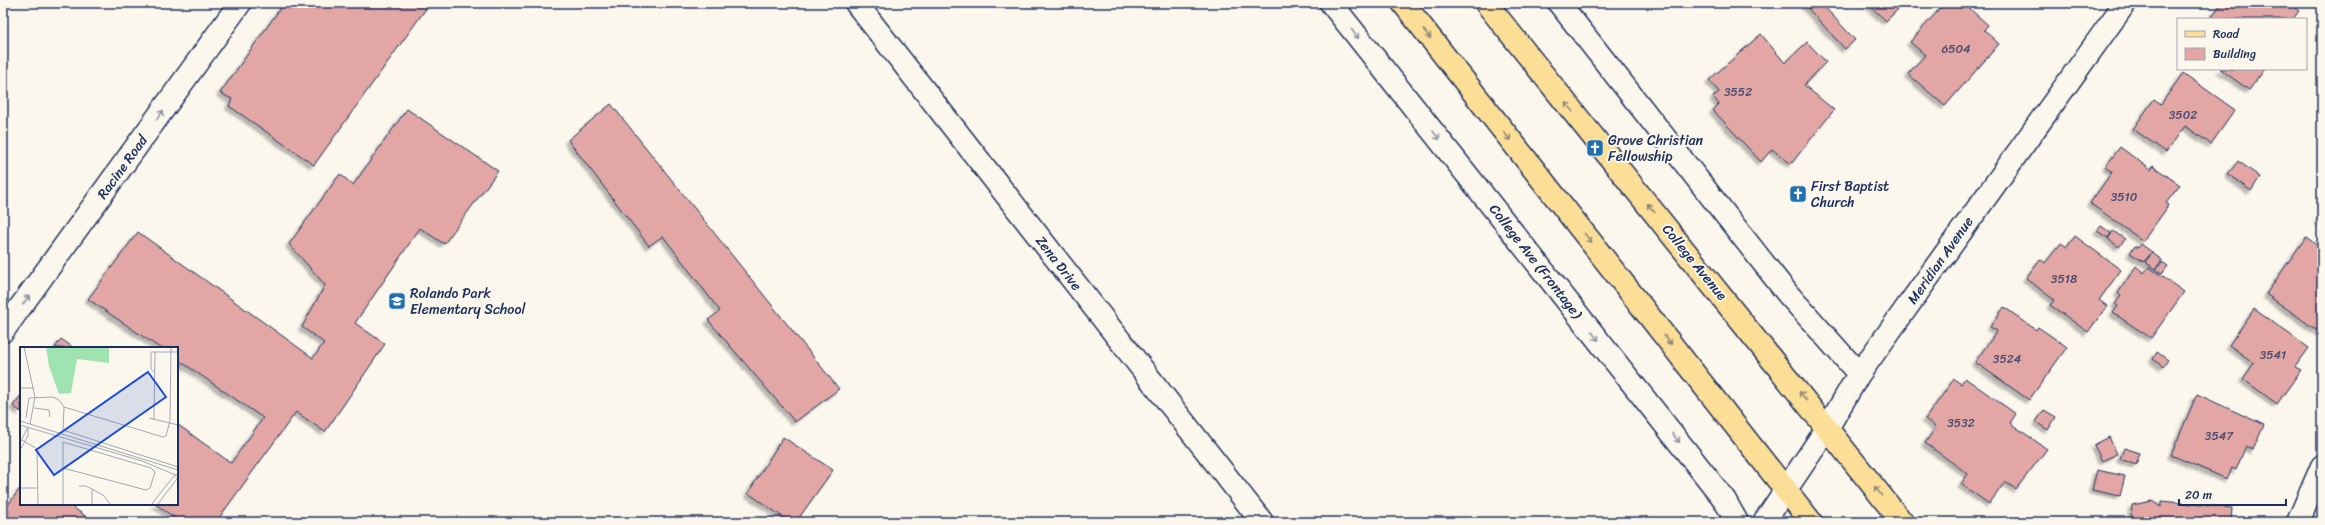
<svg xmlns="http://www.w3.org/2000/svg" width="2325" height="525" font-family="Sriracha,sans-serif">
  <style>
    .building { fill: #e2a7a5; stroke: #1b2f5e; filter: url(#shadow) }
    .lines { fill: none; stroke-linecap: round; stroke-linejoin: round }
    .street-casing { stroke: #1b2f5e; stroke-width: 25 }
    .primary-casing { stroke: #1b2f5e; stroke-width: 25 }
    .street { stroke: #fbf7ec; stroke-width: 22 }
    .primary { stroke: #fdde96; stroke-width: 22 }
    .oneway { stroke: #8b93a5 }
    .oneway2 { stroke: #8c867a }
    .labels { text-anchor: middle; stroke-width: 4; stroke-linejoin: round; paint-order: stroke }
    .number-label { font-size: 12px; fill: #4d4d70 }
    .poi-label { font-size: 14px; fill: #1b2f5e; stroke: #fbf7ec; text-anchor: start }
    .street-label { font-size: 14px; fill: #1b2f5e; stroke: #fbf7ec }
    .inset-road { fill: none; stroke: #a1a7b3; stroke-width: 1 }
    .view { fill: #1d4ed8; fill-opacity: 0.15; stroke: #1d4ed8; stroke-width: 2 }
    .inset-edge { fill: none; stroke: #1b2f5e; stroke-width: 2 }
  </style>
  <defs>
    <filter id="shadow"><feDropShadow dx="-3.5" dy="3.5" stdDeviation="1" flood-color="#0004"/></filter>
  </defs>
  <rect width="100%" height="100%" fill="#fbf7ec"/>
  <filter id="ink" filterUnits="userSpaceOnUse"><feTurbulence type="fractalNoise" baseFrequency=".025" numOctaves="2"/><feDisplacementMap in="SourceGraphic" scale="8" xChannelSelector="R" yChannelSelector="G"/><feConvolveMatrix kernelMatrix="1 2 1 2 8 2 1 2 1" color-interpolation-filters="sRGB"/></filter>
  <g filter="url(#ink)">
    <path class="building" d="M284,3h146l-116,162 -85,-59 3,-7 -12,-6z
      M1803,3h18l34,37 -10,9z
      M1867,3h37l-18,18z
      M1945,3h29l-5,5 19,17 -4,5 15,14 -54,62 -37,-32 17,-19 -15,-13z
      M2222,3h66l11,8 -6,8h-77l-4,-3z
      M1761,34l24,29 22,-21 19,20 -22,23 30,25 -43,54 -19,-15 -11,13 -48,-52 6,-6 -6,-7 6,-5 -10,-12z
      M2220,69h45l-16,21z
      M2183,73l52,37 -24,34 -26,-18 -19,26 -33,-23 21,-30 7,5z
      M611,104l228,285 -44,33 -87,-102 12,-9 -57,-75 -14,10 -81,-106z
      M407,109l91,62 -54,73 -24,-16 -65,95 30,21 -60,88 -29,-20 -80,110h-35l-26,-18h22v-80l54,39 32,-45 -86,-59v-11h-17l-72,-49 50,-67 175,126 11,-15 -22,-16 23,-42 -36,-41 51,-70 13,11z
      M2120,147l31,23 2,-4 27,19 -14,18 3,2 -26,36 -53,-38 22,-31 -7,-5z
      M2238,161l22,16 -9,14 -23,-17z
      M2322,215v8l-4,-3z
      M2101,226l10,7 -3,5 -11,-7z
      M2113,231l12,8 -6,8 -11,-8z
      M2075,236l46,34 -22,30 8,6 -19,26 -38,-27 4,-5 -28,-22 14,-19 5,4 16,-20 6,4z
      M2306,237l16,12v85l-56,-40z
      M2141,244l11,8 -8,10 -14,-9 5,-7 3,2z
      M2152,253l10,7 -7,9 -10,-7z
      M2162,262l6,4 -6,8 -6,-4z
      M2136,266l8,7 5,-6 35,25 -33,46 -38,-25 5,-7 -3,-2 6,-8 -3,-3z
      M2004,307l32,23 2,-3 29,20 -38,53 -54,-38 22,-31 -7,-4z
      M2254,309l55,39 -14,19 6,3 -24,34 -34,-25 11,-16 -25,-18z
      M61,339l13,9h-19z
      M2157,352l11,8 -5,7 -10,-8z
      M1965,378l51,36 -6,9 37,26 -31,40 -11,-7 -16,22 -28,-20 7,-10 -43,-31 11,-16 -11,-8 29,-40 7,5z
      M2197,394l67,31 -11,25 -7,-4 -10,24 -4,-2 -5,11 -56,-24z
      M21,395v17l-8,-6z
      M2044,410l12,7 -8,13 -12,-8z
      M783,437l50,33 -37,52h-6l-42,-29z
      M2109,437l8,17 -15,7 -8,-16z
      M2124,448l16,5 -4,12 -16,-6z
      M2097,470l28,6 -5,20 -28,-6z
      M21,487v17h47l26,18h-91v-10z
      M2152,501l9,6v-6l71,7 -1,14h-100l1,-17z"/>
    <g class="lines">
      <defs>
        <path id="street" d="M856,3l406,519
          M1331,3l393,496 13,23
          M1559,3l228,290 72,81
          M3,331l237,-328
          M1764,522l64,-95 31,-53 266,-371
          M2298,522l24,-56"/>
        <path id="primary" d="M1403,3l408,519
          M1486,3l416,519"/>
      </defs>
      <use href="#street" class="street-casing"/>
      <use href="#primary" class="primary-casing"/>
      <use href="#street" class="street"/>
      <use href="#primary" class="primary"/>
    </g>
    <defs><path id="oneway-shaft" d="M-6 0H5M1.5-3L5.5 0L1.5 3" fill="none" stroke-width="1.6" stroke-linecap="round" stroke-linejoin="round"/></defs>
    <g class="oneway">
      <use href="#oneway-shaft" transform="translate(1355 34) rotate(52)"/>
      <use href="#oneway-shaft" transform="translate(160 115) rotate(-54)"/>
      <use href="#oneway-shaft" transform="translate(1436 135) rotate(52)"/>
      <use href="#oneway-shaft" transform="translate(26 300) rotate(-54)"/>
      <use href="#oneway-shaft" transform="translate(1595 336) rotate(52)"/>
      <use href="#oneway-shaft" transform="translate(1676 438) rotate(52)"/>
    </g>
    <g class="oneway2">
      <use href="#oneway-shaft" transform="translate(1427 34) rotate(52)"/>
      <use href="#oneway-shaft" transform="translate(1569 107) rotate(-129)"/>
      <use href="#oneway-shaft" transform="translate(1507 136) rotate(52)"/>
      <use href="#oneway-shaft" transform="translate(1651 208) rotate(-129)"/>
      <use href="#oneway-shaft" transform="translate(1588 238) rotate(52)"/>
      <use href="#oneway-shaft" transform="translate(1668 340) rotate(52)"/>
      <use href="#oneway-shaft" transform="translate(1803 396) rotate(-129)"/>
      <use href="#oneway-shaft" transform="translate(1878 491) rotate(-128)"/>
    </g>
  </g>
  <defs>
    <symbol id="church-square" viewBox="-11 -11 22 22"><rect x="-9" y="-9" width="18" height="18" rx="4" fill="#1f6fb2" stroke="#fbf7ec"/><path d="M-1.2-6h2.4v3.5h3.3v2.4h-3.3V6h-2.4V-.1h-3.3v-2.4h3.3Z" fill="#fff"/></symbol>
    <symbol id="school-square" viewBox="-11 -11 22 22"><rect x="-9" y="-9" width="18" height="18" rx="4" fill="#1f6fb2" stroke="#fbf7ec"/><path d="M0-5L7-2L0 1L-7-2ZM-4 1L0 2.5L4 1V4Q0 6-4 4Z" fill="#fff"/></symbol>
  </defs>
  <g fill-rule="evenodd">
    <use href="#church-square" x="1585" y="138" width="20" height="20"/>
    <use href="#church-square" x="1788" y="184" width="20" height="20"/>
    <use href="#school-square" x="387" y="291" width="20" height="20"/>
  </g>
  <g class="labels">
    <g class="number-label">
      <text x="1956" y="53">6504</text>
      <text x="1738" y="96">3552</text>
      <text x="2183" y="119">3502</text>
      <text x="2124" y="201">3510</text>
      <text x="2064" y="283">3518</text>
      <text x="2273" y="359">3541</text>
      <text x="2007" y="363">3524</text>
      <text x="1961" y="427">3532</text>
      <text x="2219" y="440">3547</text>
    </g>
    <g class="poi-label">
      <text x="1608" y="145">Grove Christian<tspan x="1608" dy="16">Fellowship</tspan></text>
      <text x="1811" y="191">First Baptist<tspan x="1811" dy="16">Church</tspan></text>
      <text x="410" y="298">Rolando Park<tspan x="410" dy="16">Elementary School</tspan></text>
    </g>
    <g class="street-label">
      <text transform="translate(122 167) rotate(-54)" y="5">Racine Road</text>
      <text transform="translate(1940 260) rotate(-55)" y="5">Meridian Avenue</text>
      <text transform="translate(1536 261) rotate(52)" y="5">College Ave (Frontage)</text>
      <text transform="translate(1695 262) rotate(51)" y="5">College Avenue</text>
      <text transform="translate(1059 263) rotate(52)" y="5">Zena Drive</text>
    </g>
  </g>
  <g transform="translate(20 347)">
    <rect width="158" height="158" fill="#fbf7ec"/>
    <path d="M26,0h63v16l-32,-4 -6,34 -12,1 -10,-28z" fill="#9ee3b0"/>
    <path class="inset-road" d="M4,0l11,50 -5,27M135,5h23M134,25l-3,-3v-17h4M0,41h14M14,61l15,2 1,7M6,71l3,-20 24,-1 6,3 5,7 99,30 3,-1 4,-15 1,-74M129,71l29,7M134,72l1,-67M0,74l158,49M0,78l122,36 36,15M43,83l115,37M43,84l1,-24M2,93l15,9 1,56M0,96l8,-16M0,103l8,-14v-9M43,121l83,22 4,-2 5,-16 -4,-4 -88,-26M59,139h7l17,9 8,10M0,141h18M43,158v-63M72,158v-15M131,158l22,-28 4,-2M137,158l20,-26 1,-5"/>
    <path class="view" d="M128,25l18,25 -112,78 -18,-25z"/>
    <rect width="158" height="158" class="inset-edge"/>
  </g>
  <rect width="2325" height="525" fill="none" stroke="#fbf7ec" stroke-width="16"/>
  <rect x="8" y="8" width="2309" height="509" fill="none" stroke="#1b2f5e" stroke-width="1.5" filter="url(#ink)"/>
  <rect x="2177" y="18" width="130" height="52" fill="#fbf7ec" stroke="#a1a7b3"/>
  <rect x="2185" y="31" width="20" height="6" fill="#fdde96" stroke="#a1a7b3"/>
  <text x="2213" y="38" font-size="12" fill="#1b2f5e">Road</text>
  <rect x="2185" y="48" width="20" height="12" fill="#e2a7a5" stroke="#a1a7b3"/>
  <text x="2213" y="58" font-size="12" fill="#1b2f5e">Building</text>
  <path d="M2179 499v6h107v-6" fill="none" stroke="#1b2f5e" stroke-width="2"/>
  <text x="2185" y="499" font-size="12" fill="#1b2f5e" stroke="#fbf7ec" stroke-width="3" paint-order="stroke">20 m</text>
</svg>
